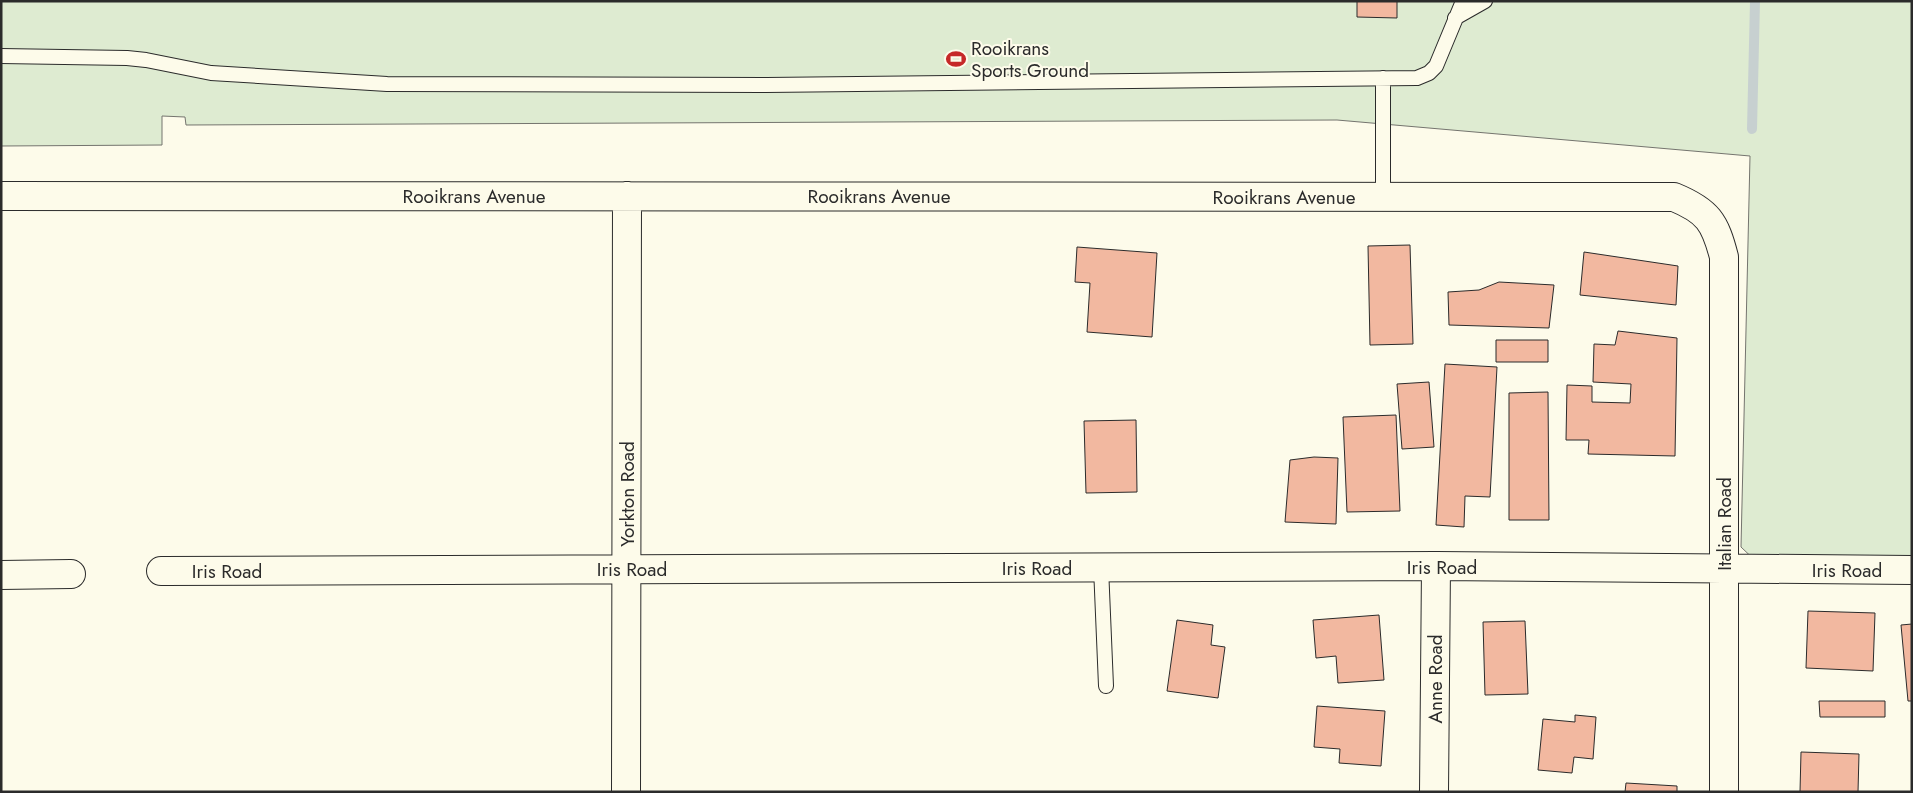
<svg xmlns="http://www.w3.org/2000/svg" width="1913" height="793" font-family="Jost,sans-serif">
  <style>
    .green { fill: #deebd1; stroke: #74746e }
    .lines { fill: none; stroke-linecap: round; stroke-linejoin: round }
    .stream { stroke: #c7d0d0; stroke-width: 10 }
    .building { fill: #f2b8a0; stroke: #2b2b2b }
    .lane-casing { stroke: #2b2b2b; stroke-width: 16 }
    .street-casing { stroke: #2b2b2b; stroke-width: 30 }
    .lane { stroke: #fdfbea; stroke-width: 14 }
    .street { stroke: #fdfbea; stroke-width: 28 }
    .labels { text-anchor: middle; stroke-width: 4; stroke-linejoin: round; paint-order: stroke }
    .poi-label { font-size: 19px; fill: #2b2b2b; stroke: #fdfbea; text-anchor: start }
    .street-label { font-size: 19px; fill: #2b2b2b; stroke: #fdfbea }
  </style>
  <rect width="100%" height="100%" fill="#fdfbea"/>
  <path class="green" d="M1,1h1911v564l-151,1 -20,-19 9,-391 -413,-36 -1151,5 -1,-8 -23,-1v29l-161,1z"/>
  <g class="lines">
    <path class="stream" d="M1752,129l3,-128"/>
  </g>
  <path class="building" d="M1357,1h40v17l-40,-1z
    M1410,245l3,99 -43,1 -2,-99z
    M1077,247l80,6 -5,84 -65,-5 3,-49 -15,-1z
    M1584,252l94,14 -2,39 -96,-10z
    M1499,282l55,3 -5,43 -100,-3 -1,-33 31,-2z
    M1618,331l59,7 -2,118 -87,-2 1,-14h-23l1,-55 25,1v16l38,1 1,-19 -38,-2 1,-38 21,1z
    M1496,340h52v22h-52z
    M1445,364l52,3 -7,130 -25,-1 -1,31 -28,-2z
    M1429,382l5,65 -32,2 -5,-65z
    M1548,392l1,128h-40v-127z
    M1396,415l4,96 -53,1 -4,-95z
    M1136,420l1,72 -51,1 -2,-72z
    M1314,457l24,1 -2,66 -51,-2 5,-62z
    M1808,611l67,2 -2,58 -67,-3z
    M1379,615l5,65 -46,3 -2,-27 -20,2 -3,-38z
    M1177,620l36,5 -2,20 14,2 -7,51 -51,-7z
    M1525,621l3,73 -43,1 -2,-73z
    M1912,624v77h-4l-7,-76z
    M1819,701h66v16h-65z
    M1317,706l68,5 -4,55 -42,-3 1,-14 -26,-2z
    M1575,715l21,2 -3,42 -19,-2 -2,16 -34,-3 5,-51 32,3z
    M1801,752l58,2 -1,38h-58z
    M1626,783l51,3v6h-52z"/>
  <g class="lines">
    <defs>
      <path id="lane" d="M1455,18l30,-17
        M1,56l126,2 19,2 65,13 176,11 379,1 651,-7 12,-5 7,-7 27,-65
        M1383,78v119
        M1101,567l5,119"/>
      <path id="street" d="M1,196l1673,1c34,14 41,25 50,60v535
        M161,571l1275,-5 476,4
        M1,575l70,-1
        M626,792l1,-596
        M1434,792l2,-226"/>
    </defs>
    <use href="#lane" class="lane-casing"/>
    <use href="#street" class="street-casing"/>
    <use href="#lane" class="lane"/>
    <use href="#street" class="street"/>
  </g>
  <defs>
    <symbol id="stadium-bare" viewBox="-9 -9 18 18"><path d="M0-5a6.5 5 0 1 0 0 10a6.5 5 0 1 0 0-10ZM-3.5-1.8h7v3.6h-7Z" fill="#c62828" stroke="#fdfbea" stroke-width="2.5" paint-order="stroke"/></symbol>
  </defs>
  <g fill-rule="evenodd">
    <use href="#stadium-bare" x="942" y="45" width="28" height="28"/>
  </g>
  <g class="labels">
    <g class="poi-label">
      <text x="971" y="55">Rooikrans<tspan x="971" dy="22">Sports Ground</tspan></text>
    </g>
    <g class="street-label">
      <text x="474" y="203">Rooikrans Avenue</text>
      <text x="879" y="203">Rooikrans Avenue</text>
      <text x="1284" y="204">Rooikrans Avenue</text>
      <text transform="translate(627 494) rotate(-90)" y="7">Yorkton Road</text>
      <text transform="translate(1724 524) rotate(-90)" y="7">Italian Road</text>
      <text x="1442" y="574">Iris Road</text>
      <text x="1037" y="575">Iris Road</text>
      <text x="632" y="576">Iris Road</text>
      <text x="1847" y="577">Iris Road</text>
      <text x="227" y="578">Iris Road</text>
      <text transform="translate(1435 679) rotate(-90)" y="7">Anne Road</text>
    </g>
  </g>
  <rect width="1913" height="793" fill="none" stroke="#2b2b2b" stroke-width="5"/>
</svg>
